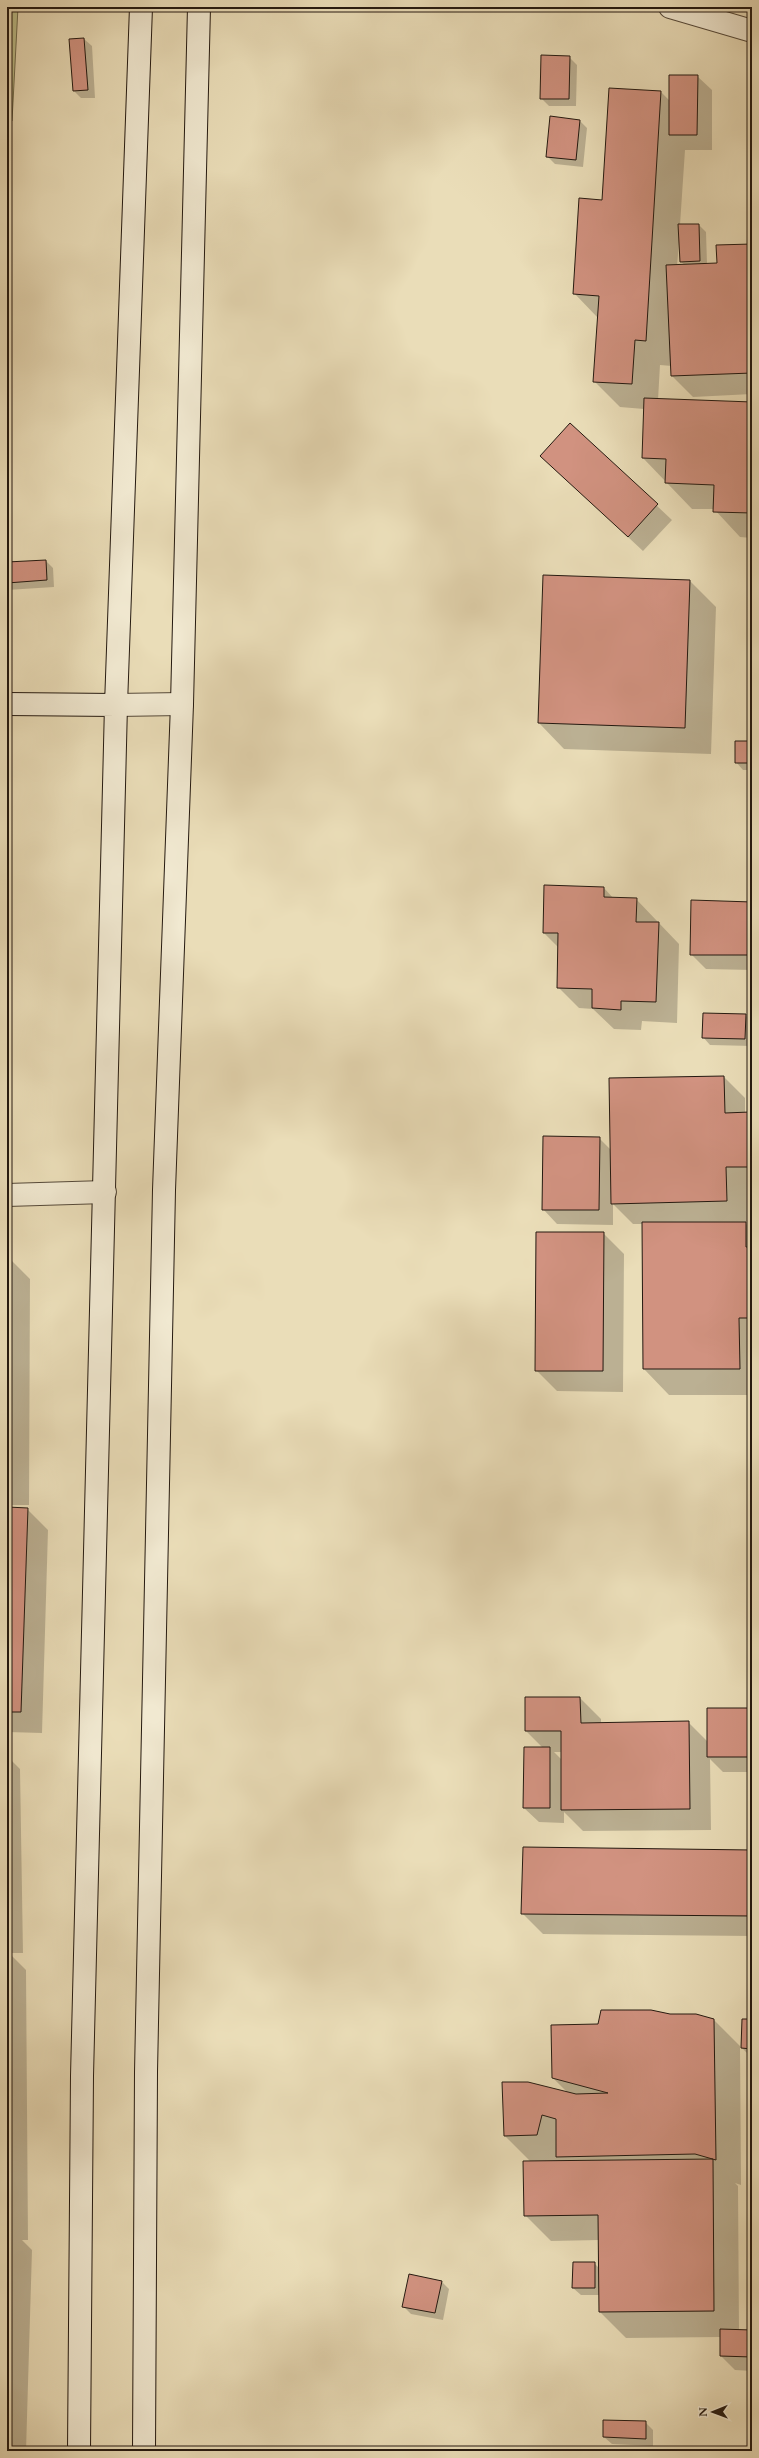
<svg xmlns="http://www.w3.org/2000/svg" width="759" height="2458" font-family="Cardo,serif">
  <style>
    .green { fill: #bdbf8a; stroke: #706c4d }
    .shadow { fill: #0003; fill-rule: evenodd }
    .building { fill: #d19280; stroke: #241910 }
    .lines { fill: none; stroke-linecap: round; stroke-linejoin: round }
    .street-casing { stroke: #564a3a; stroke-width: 24 }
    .secondary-casing { stroke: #241910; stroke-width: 24 }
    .street { stroke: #f1e9d1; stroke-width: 22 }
    .secondary { stroke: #f1e9d1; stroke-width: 22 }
  </style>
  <rect width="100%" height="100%" fill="#eaddb8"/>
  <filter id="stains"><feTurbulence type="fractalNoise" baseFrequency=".005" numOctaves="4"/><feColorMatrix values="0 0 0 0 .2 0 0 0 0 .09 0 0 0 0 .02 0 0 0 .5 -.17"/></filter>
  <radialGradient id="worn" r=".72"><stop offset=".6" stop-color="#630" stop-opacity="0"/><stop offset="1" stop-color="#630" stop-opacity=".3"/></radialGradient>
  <path class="green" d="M7,7h11l-6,114 -5,1z"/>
  <path class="shadow" d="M84,39l8,7 3,52h-14l-7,-7 -4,-51z
    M569,57l8,8 -1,41h-27l-8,-8z
    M697,76l15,14v60h-27l-5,75h19l7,7 1,32h11l34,-19v149l-59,3 -21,-21v-10l-12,-1 -2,35 94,3v135l-12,-1 -26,-28h-22l-49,-51 1,-49 -24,-2 -26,-26 4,-63 -24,-25 29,-92 7,-112 51,3 9,9zM679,243l2,19 4,3 -8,1z
    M580,121l7,7 -4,39 -28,-3 -7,-7z
    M570,424l102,96 -29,31 -87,-81z
    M46,561l7,7 1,19 -47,3v-27z
    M544,576l146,5 26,26 -5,147 -147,-5 -25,-26z
    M752,742v28h-9l-7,-8z
    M604,888l10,11h22l43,45 -2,79 -35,-2 -1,9 -27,-1 -21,-20 -14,-1 -21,-21 1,-39 -15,-15z
    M752,903v67l-46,-1 -15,-15z
    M745,1015l7,7v24l-42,-1 -7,-8z
    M724,1077l21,21v15l7,3v72h-5v34h-3l8,8v165h-83l-25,-26 -1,-145h-10l-20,-20v21l-56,-1 -14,-15 56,-71 12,12z
    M603,1233l21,21 -1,138 -66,-1 -21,-21z
    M7,1256l23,23 -1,226h-22z
    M7,1508l20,1 21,21 -6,203 -35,-1z
    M580,1698l21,21v4l87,-1 20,20 44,-33v63h-29l-13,-13 1,71 -128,1 -19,-19v11l-25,-1 -15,-14 19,-60 -17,-17zM554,1752h8v8z
    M7,1756l13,13 3,184h-14l17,17 2,270h-6l10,10 -6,201h-19z
    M752,1851v85l-209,-2 -21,-21z
    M669,2015l45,5 26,26 1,139 -6,-2 3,3 1,145h13v40l-17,-1 -14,-14v-19l-95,1 -26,-26v-17h-19l-8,-7 21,-25 6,6 -1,-29 -48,1 -26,-26 6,-53 -26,-26 63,-43 -15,-15 45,-53z
    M752,2020v38l-10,-10z
    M441,2281l8,8 -6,31 -32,-6 -8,-8z
    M645,2422l8,8v16l-41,-2 -8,-7z"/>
  <path class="building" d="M84,38l4,52 -15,1 -4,-52z
    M541,55l29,1 -1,43h-29z
    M669,75h29l-1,60h-28z
    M609,88l52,3 -15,250 -11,-1 -3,44 -39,-2 6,-86 -26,-2 6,-96 23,2z
    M550,116l30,4 -4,40 -30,-3z
    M678,224h21l1,37 -20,1z
    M752,244v129l-81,3 -5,-111 51,-2 -1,-18z
    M644,398l108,4v111l-39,-1 1,-27 -49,-2 1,-24 -24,-1z
    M570,423l88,81 -30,33 -88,-81z
    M46,560l1,20 -40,3v-21z
    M543,575l147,5 -5,148 -147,-5z
    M735,741h17v22h-17z
    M544,885l60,2v10l33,1 -1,24h23l-3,80 -35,-1v9l-29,-2v-19l-35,-1 1,-55h-15z
    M691,900l61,2v53h-62z
    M703,1013l43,1 -1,25 -43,-1z
    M724,1076l1,37 25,-1 1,55h-25l1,34 -116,3 -2,-126z
    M543,1136l57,1 -1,73h-57z
    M749,1189h3v33h-3z
    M642,1222h104v25h6v71h-13l1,51h-97z
    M536,1232h68l-1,139h-68z
    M7,1507l21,1 -7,204h-14z
    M525,1697h55l1,26 108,-2 1,88 -129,1v-79h-36z
    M707,1708h45v49h-45z
    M524,1747h26v61h-27z
    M523,1847l229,3v66l-231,-2z
    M601,2010h50l19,4h26l18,5 2,141 -21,-6 -139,3v-38l-14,-4 -5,20 -33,1 -2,-54h26l48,12 32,-1 -56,-15 -1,-53 47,-1z
    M742,2019h10v30l-11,-1z
    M713,2159l1,152 -115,1 -1,-97 -74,1 -1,-55z
    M573,2262h22v26h-23z
    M409,2274l33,7 -7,32 -33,-6z
    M720,2329l32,1v27l-32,-1z
    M603,2420l43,1v18l-43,-2z"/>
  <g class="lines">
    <defs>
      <path id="street" d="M670,7l82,24
        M116,705l66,-1
        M7,1195l98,-3"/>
      <path id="secondary" d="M7,704l109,1
        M79,2451l3,-375 34,-1371 25,-698
        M144,2451l2,-379 18,-882 18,-486 17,-697"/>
    </defs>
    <use href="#street" class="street-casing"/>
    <use href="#secondary" class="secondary-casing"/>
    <use href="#street" class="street"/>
    <use href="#secondary" class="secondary"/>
  </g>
  <rect width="759" height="2458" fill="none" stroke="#eaddb8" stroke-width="24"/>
  <rect x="8" y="8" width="743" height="2442" fill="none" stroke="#241910" stroke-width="2"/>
  <rect x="12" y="12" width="735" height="2434" fill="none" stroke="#241910"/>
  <g transform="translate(713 2412) rotate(269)" stroke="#f1e9d1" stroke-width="3" paint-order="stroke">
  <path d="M0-3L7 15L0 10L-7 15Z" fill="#241910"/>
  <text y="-6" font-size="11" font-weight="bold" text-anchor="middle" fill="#241910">N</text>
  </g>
  <rect width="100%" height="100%" filter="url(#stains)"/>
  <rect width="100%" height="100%" fill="url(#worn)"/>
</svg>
